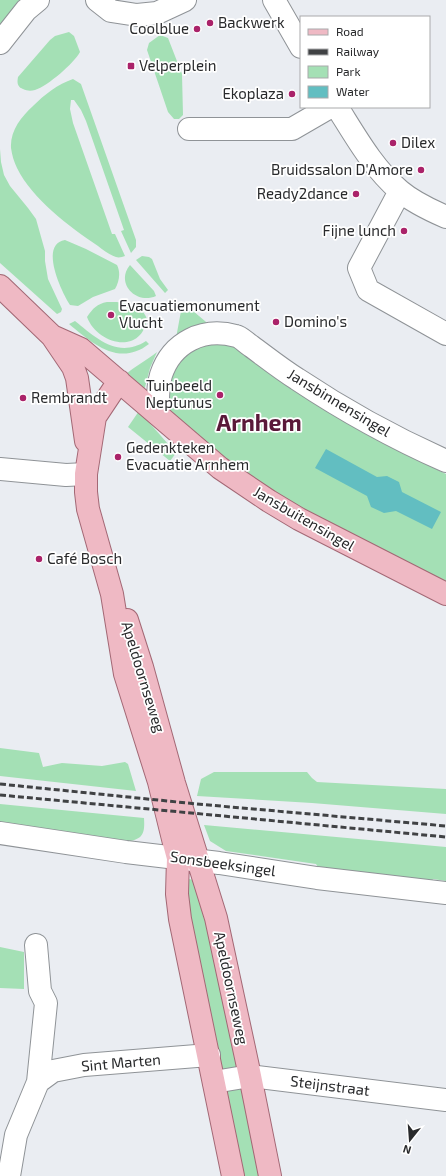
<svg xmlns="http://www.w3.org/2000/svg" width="446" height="1176" font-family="'Exo 2',sans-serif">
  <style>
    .green { fill: #a4e0b5 }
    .water { fill: #62bec1 }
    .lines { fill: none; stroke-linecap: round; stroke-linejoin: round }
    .minor-casing { stroke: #8f9397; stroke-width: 24 }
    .major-casing { stroke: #a36875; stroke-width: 24 }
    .minor { stroke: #fff; stroke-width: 22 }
    .major { stroke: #efb9c4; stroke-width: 22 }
    .rail { stroke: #404244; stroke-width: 3; stroke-dasharray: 6 3; stroke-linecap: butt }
    .poi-dot { fill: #aa2269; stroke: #fff; stroke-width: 1.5 }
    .labels { text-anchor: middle; stroke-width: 3.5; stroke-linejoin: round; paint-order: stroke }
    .poi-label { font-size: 15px; fill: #292a2c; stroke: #fff; text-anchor: start }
    .street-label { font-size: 15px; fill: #292a2c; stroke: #fff }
    .town-label { font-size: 23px; font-weight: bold; fill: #5a1939; stroke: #fff }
  </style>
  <rect width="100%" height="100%" fill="#eaedf2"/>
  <path class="green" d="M0,0h31l-31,36z
    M69,32l5,4 6,16c-6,11 -32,34 -45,38 -4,1 -8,1 -12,-1 -6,-2 -6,-7 -5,-12l32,-37 5,-4z
    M160,35l8,3 14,36 1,41 -4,4h-5l-6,-7 -21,-62 2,-7z
    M73,79l8,5 55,156v7l-5,6 -10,-22 3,-1 -38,-109 -5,-11 -7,-10h-3l-1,9 3,14 39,111h3l10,22c-3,1 -6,2 -9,1 -6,-2 -13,-7 -18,-11 -28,-19 -66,-47 -81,-78 -3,-6 -5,-13 -6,-20 -1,-17 10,-31 22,-42 11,-11 25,-22 40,-27z
    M0,149l1,13 3,13 6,11 18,22 8,11 9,32v10l3,18 14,30 -1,3 -4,2 -57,-51z
    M65,240l21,9 31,16c4,8 2,17 -2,24l-22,8 -15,9 -8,-1c-9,-14 -31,-61 -5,-65z
    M142,256l7,1 3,2 8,20 8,11 -3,3 -29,-33z
    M130,265l24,26 2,5c-20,9 -41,-13 -26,-31z
    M107,302c16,0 34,0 40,17 -6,37 -50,25 -60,-2 6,-9 10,-13 20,-15z
    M186,305l26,22 -36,11 5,-27z
    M75,321c21,17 43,38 71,20l3,3c-30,23 -56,0 -80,-20z
    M228,341c71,48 141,96 218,133v109l-92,-45 -94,-53 -34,-24 -54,-47 -5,-10 -1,-25 17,-30z
    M157,352l-7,16 -6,23 -19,-16c10,-9 22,-15 32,-23z
    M139,411l37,42 -6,8 -42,-34z
    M0,748l39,5 4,14 19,-4 40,3 23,-4 3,2 8,27 -136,-15z
    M214,772h93l5,6 5,4 129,7v25l-134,-11 -115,-7 4,-17z
    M0,804l144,14c1,16 -1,21 -17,24l-127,-20z
    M204,825l242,22v34l-13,-2 -1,2 -114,-14 -2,-3 -90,-13 -16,-10z
    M184,878l15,3 39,187 -12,3 -8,-3 1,-17 -27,-126z
    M0,947l24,5v37l-24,-1z
    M243,1086l16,90h-15l-13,-65 -6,-5 -1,-13 3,-4z"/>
  <path class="water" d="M326,449l51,28 10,-1 12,6 3,10 39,20 -9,17 -36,-18 -12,2 -13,-6 -4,-11 -52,-28z"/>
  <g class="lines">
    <defs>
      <path id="minor" d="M97,0l14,11 26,4 20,-2 28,-13
        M274,0l27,47
        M0,43l26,-33 12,-10
        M337,107c19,30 36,61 63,84 13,11 30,19 46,26
        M189,129h103l38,-22
        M400,191l-41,77 9,22 78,44
        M158,414c0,-13 -1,-26 3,-39 11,-33 42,-48 75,-39 5,1 10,7 15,10 15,11 30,23 46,33 48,32 97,59 149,82
        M0,469l66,6 20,-1
        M0,833l126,19 93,11 98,15 129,15
        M36,945l4,46 6,12 -8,79
        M214,1082l36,-6 196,24
        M9,1176l7,-41 22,-53 15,-11 31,-6 125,-10"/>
      <path id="major" d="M0,286l52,50 29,13 139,119 49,33 30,18 147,75
        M52,336l21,31 4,11 9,63
        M119,381l-24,36 -9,57v18l2,17 24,85 13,80 34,108 15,61 4,15 -1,36 3,25 53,257
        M127,620l15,47 32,116 42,135 34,158 20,100"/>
    </defs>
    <use href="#minor" class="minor-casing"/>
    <use href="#major" class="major-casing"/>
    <use href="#minor" class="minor"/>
    <use href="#major" class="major"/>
    <path class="rail" d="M0,784l197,20 249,22
      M0,795l446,42"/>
  </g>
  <g class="poi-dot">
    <circle cx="210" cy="23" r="4"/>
    <circle cx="197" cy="29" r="4"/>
    <rect x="127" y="62" width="8" height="8" rx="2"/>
    <circle cx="292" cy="94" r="4"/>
    <circle cx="393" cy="143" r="4"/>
    <circle cx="421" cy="170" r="4"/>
    <circle cx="356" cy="194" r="4"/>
    <circle cx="404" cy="231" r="4"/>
    <circle cx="111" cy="315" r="4"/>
    <circle cx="276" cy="322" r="4"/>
    <circle cx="220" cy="395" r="4"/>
    <circle cx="23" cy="398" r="4"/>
    <circle cx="118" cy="457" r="4"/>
    <circle cx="39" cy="559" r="4"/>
  </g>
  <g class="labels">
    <g class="poi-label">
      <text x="218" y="28">Backwerk</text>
      <text x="189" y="34" text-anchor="end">Coolblue</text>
      <text x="139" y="71">Velperplein</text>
      <text x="284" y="99" text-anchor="end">Ekoplaza</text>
      <text x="401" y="148">Dilex</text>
      <text x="413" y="175" text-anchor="end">Bruidssalon D'Amore</text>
      <text x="348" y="199" text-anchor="end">Ready2dance</text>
      <text x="396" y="236" text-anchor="end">Fijne lunch</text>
      <text x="119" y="311">Evacuatiemonument<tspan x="119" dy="17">Vlucht</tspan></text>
      <text x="284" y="327">Domino's</text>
      <text x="212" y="391" text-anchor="end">Tuinbeeld<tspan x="212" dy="17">Neptunus</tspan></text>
      <text x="31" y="403">Rembrandt</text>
      <text x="126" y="453">Gedenkteken<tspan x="126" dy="17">Evacuatie Arnhem</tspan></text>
      <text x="47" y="564">Café Bosch</text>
    </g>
    <g class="street-label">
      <text transform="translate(339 403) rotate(31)" y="5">Jansbinnensingel</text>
      <text transform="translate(304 519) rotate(30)" y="5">Jansbuitensingel</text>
      <text transform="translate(143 677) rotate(73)" y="5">Apeldoornseweg</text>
      <text transform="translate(223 864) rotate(8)" y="5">Sonsbeeksingel</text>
      <text transform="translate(231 988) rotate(78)" y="5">Apeldoornseweg</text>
      <text transform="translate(121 1063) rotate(-5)" y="5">Sint Marten</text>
      <text transform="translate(330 1086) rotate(7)" y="5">Steijnstraat</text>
    </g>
    <g class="town-label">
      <text x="259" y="431">Arnhem</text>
    </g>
  </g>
  <rect x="300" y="16" width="130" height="92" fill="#ffffff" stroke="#a9aaab"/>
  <rect x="308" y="29" width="20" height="6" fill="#efb9c4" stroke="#a9aaab"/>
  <text x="336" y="36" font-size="12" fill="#292a2c">Road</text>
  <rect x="308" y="49" width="20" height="6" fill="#404244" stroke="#a9aaab"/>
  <text x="336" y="56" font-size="12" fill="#292a2c">Railway</text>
  <rect x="308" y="66" width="20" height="12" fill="#a4e0b5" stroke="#a9aaab"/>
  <text x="336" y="76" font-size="12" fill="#292a2c">Park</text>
  <rect x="308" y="86" width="20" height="12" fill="#62bec1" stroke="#a9aaab"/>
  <text x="336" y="96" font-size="12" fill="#292a2c">Water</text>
  <g transform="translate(410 1140) rotate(197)" stroke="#ffffff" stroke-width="3" paint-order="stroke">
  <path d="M0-3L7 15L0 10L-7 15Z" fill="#292a2c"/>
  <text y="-6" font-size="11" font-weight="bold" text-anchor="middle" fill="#292a2c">N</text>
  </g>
</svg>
